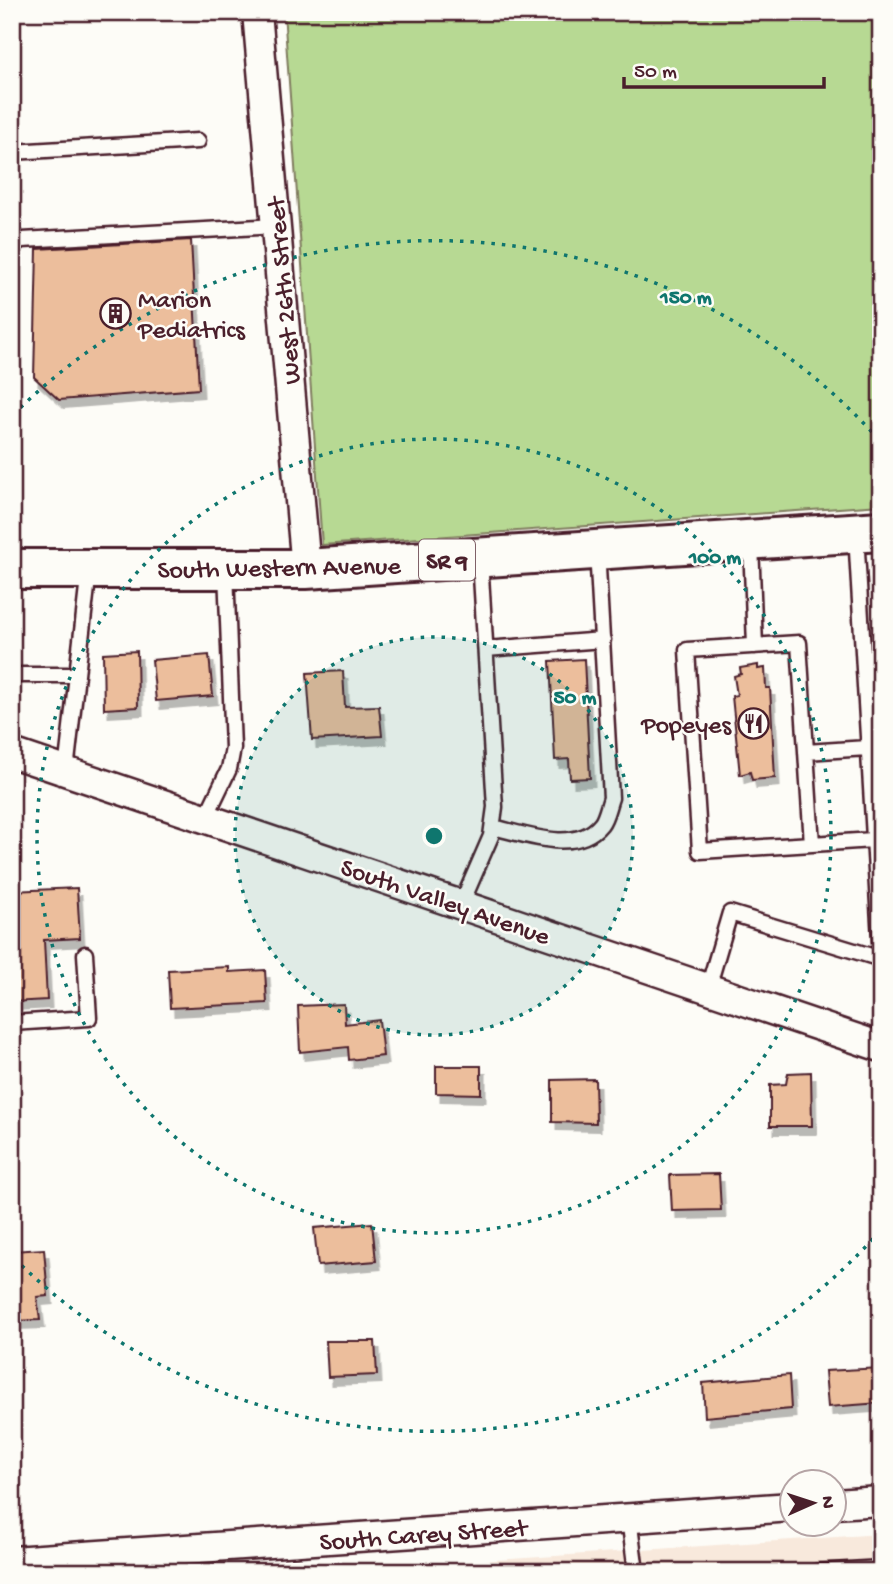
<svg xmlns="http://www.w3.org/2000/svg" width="893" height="1584" font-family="'Gochi Hand',sans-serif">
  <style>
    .built { fill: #f8e9dc }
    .green { fill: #b7d993; stroke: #807c5f; stroke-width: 2 }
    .building { fill: #ecbe9c; stroke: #4a1f2b; stroke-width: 2; filter: url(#shadow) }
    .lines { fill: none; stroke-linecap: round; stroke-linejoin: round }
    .service-casing { stroke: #4a1f2b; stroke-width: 19 }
    .minor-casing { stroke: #4a1f2b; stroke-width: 33 }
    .trunk-casing { stroke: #4a1f2b; stroke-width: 44 }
    .service { stroke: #fdfcf7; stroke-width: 14 }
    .minor { stroke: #fdfcf7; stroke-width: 28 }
    .trunk { stroke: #fdfcf7; stroke-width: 38 }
    .ring { fill: none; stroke: #0f766e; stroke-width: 3.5; stroke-dasharray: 3.5 7 }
    .labels { text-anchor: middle; stroke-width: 5; stroke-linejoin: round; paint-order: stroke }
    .shield { fill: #fdfcf7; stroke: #806168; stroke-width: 2 }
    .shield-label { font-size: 24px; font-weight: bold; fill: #4a1f2b }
    .street-label { font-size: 26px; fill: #4a1f2b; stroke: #fdfcf7 }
    .poi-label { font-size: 26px; fill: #4a1f2b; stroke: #fdfcf7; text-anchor: start }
    .centre { fill: #0f766e; stroke: #fdfcf7; stroke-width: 3.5 }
    .ring-label { font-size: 21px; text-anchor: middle; font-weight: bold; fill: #0f766e; stroke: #fdfcf7; stroke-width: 5; stroke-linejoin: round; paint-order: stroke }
  </style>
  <defs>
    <filter id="shadow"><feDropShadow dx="4.5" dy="8" stdDeviation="0" flood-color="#0004"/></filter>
  </defs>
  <rect width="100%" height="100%" fill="#fdfcf7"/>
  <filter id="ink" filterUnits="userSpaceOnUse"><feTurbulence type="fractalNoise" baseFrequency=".0143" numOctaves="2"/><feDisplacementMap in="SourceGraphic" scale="14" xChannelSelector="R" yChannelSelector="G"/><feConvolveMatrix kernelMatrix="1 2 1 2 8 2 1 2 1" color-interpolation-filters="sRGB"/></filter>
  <g filter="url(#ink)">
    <path class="built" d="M881,1534v38h-562z"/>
    <path class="green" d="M284,12h597v493l-559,40z"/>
    <path class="building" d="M191,240l8,149 -140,11 -25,-23 3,-128z
      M137,651l1,56 -34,2 -1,-56z
      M209,655l4,41 -57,5 -4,-41z
      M584,659l6,119 -20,1 -1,-20 -14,1 -5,-99z
      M758,665v4l7,-1 1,20h4l5,90 -23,2 -2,-8 -10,3 -8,-79 5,-1 -3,-19 7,-2 -1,-6z
      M343,671l2,36 34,-1 3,30 -70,4 -5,-67z
      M77,888l3,50 -36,2 3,60 -35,2v-111z
      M229,967v5l36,-2 2,33 -97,5 -2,-38z
      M344,1004l1,20 34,-4 4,36 -34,4 -1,-13 -48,5 -2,-46z
      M436,1066h45v28l-45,-1z
      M811,1072l1,54h-42v-41l16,-1 2,-11z
      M595,1079l1,44 -44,-1v-42z
      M719,1174l2,36 -49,1 -2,-36z
      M372,1223l4,38 -58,5 -4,-38z
      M44,1249l4,47 -11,1 3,23 -28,1v-70z
      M326,1341h49l2,34 -49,2z
      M881,1368v35l-53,4 -3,-36z
      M789,1375l2,34 -86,8 -2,-34z"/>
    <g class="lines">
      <defs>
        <path id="service" d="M12,152l186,-11
          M12,245l10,-5 254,-14
          M856,534l25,422
          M751,543l4,103
          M799,643l13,201 -112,7 -13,-201z
          M486,649l117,-9
          M12,675h65
          M806,752l61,-4
          M66,771l23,-201
          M205,819l24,-50 4,-21 -7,-177
          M493,827c31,7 83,28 108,-3 5,-6 7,-18 10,-26l-14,-248
          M812,844l61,-4
          M461,905l30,-69 4,-29 -15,-248
          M708,988l22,-75 151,46
          M12,1023l77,-5 -4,-64
          M629,1518l7,54
          M816,1572l65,-4"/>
        <path id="minor" d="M257,12l49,557
          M12,753l869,294
          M834,1504l47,-3
          M12,1561l780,-54"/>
        <path id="trunk" d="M12,569h294l575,-38"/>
      </defs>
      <use href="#service" class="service-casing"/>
      <use href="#minor" class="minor-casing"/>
      <use href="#trunk" class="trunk-casing"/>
      <use href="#service" class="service"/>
      <use href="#minor" class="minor"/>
      <use href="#trunk" class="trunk"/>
    </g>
  </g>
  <circle cx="434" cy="836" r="199" fill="#0f766e" fill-opacity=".12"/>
  <g class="ring">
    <circle cx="434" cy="836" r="199"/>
    <circle cx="434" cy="836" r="397"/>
    <path d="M880 1231A596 596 0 0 1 13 1257M13 415A596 596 0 0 1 880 441"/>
  </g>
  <defs>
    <symbol id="building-ring" viewBox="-11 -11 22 22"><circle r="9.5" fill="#fdfcf7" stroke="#4a1f2b" stroke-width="1.5"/><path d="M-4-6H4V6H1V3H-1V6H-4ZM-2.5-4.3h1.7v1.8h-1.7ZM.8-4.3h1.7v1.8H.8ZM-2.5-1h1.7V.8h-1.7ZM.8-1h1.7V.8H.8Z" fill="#4a1f2b"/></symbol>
    <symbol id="restaurant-ring" viewBox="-11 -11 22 22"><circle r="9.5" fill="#fdfcf7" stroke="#4a1f2b" stroke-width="1.5"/><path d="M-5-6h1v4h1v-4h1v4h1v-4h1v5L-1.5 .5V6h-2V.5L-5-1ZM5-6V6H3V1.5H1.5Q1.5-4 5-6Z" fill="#4a1f2b"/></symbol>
  </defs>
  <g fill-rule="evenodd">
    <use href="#building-ring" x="98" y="296" width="35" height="35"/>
    <use href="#restaurant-ring" x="736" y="706" width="35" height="35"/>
  </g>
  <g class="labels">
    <rect class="shield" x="419" y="539.5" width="56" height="41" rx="5"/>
    <g class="shield-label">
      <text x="447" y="568">SR 9</text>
    </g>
    <g class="street-label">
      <text transform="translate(282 291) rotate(-95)" y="9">West 26th Street</text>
      <text transform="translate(279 566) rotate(-1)" y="9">South Western Avenue</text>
      <text transform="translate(446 900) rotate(19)" y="9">South Valley Avenue</text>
      <text transform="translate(423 1533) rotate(-4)" y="9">South Carey Street</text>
    </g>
    <g class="poi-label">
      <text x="138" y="307">Marion<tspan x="138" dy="30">Pediatrics</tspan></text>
      <text x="731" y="732" text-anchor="end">Popeyes</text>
    </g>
  </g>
  <circle cx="434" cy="836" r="10" class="centre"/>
  <g class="ring-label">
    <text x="686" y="303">150 m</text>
    <text x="715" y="563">100 m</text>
    <text x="575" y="703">50 m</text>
  </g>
  <rect width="893" height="1584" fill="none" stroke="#fdfcf7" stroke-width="42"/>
  <rect x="21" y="21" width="851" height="1542" fill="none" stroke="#4a1f2b" stroke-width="2.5" filter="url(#ink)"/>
  <g transform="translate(813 1503) rotate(87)"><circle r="33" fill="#fdfcf7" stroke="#b5a4a5" stroke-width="2"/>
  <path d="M0-5L12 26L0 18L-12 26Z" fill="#4a1f2b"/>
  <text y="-10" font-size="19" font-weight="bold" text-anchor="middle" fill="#4a1f2b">N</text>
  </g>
  <path d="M624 77v10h200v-10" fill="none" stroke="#4a1f2b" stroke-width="3.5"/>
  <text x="634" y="77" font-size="21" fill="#4a1f2b" stroke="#fdfcf7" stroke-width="5" paint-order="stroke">50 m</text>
</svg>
